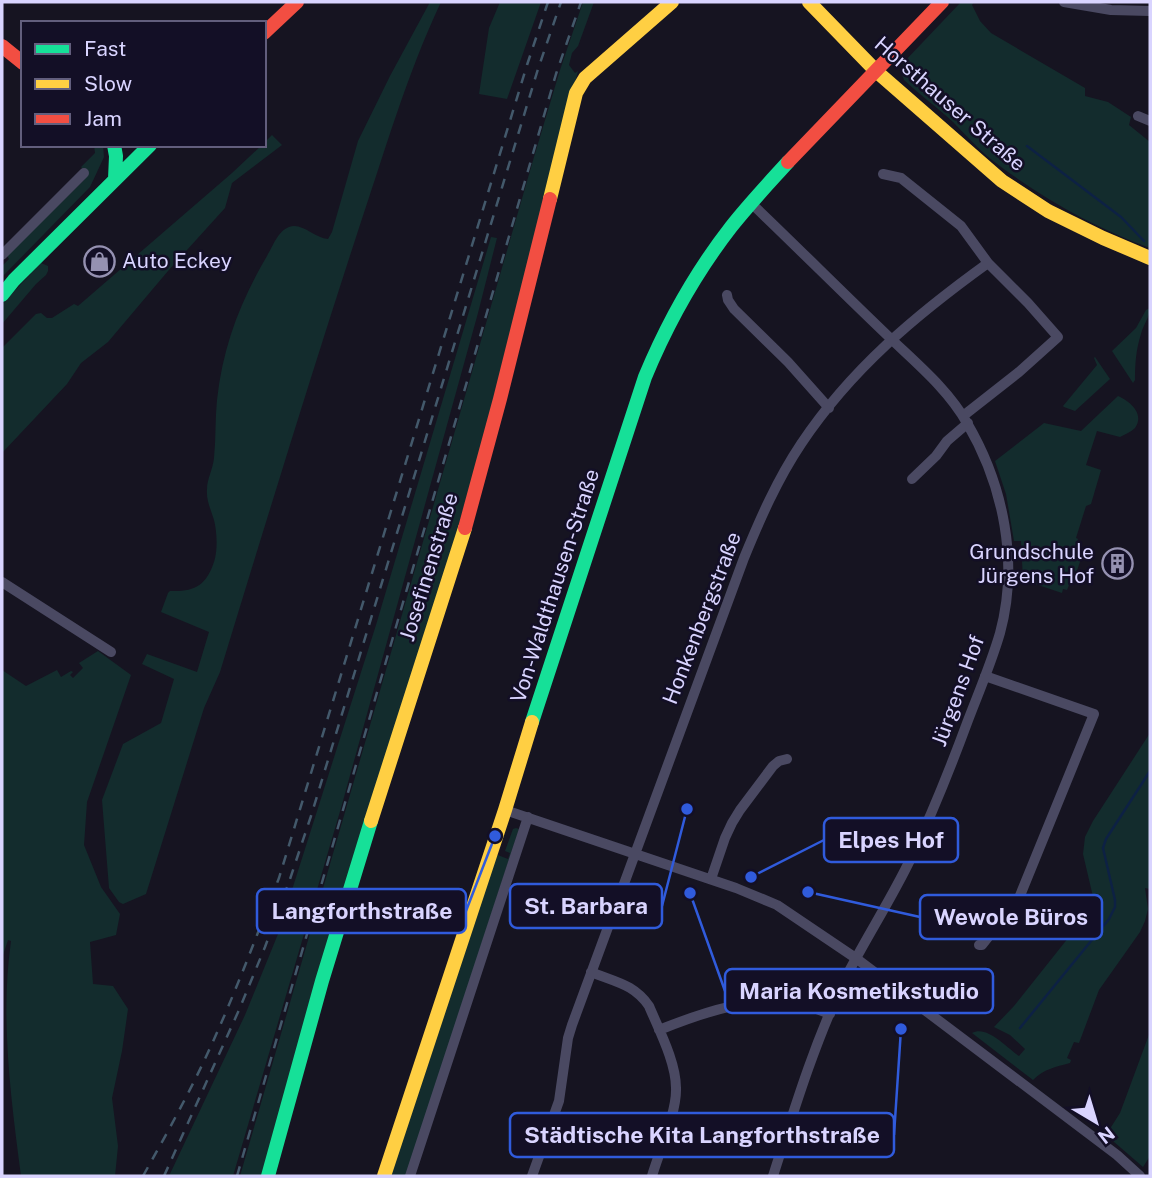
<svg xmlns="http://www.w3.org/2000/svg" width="1152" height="1178" font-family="'Public Sans',sans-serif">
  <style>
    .green { fill: #132c2d }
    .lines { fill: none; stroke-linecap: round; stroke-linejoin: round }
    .stream { stroke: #0d2144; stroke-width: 2.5 }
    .street { stroke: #4a4962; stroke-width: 10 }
    .fast { stroke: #16e098; stroke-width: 14 }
    .slow { stroke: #ffcf43; stroke-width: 14 }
    .jam { stroke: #f24e42; stroke-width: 14 }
    .rail { stroke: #43596b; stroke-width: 2.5; stroke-dasharray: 10 9; stroke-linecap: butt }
    .labels { text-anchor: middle; stroke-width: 5; stroke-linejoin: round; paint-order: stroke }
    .street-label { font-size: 21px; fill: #d9d4ff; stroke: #130f26 }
    .poi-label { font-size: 21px; fill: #d9d4ff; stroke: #130f26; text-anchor: start }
    .leader { fill: none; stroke: #305bdc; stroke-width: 2.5 }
    .callout-dot { fill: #305bdc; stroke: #130f26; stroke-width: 2.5 }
    .callout { fill: #130f26; stroke: #305bdc; stroke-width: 2.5 }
    .callout-label { font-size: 23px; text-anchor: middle; font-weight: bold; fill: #d9d4ff }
  </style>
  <rect width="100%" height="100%" fill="#161421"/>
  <path class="green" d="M430,2h11c-35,74 -57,152 -83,229 -48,147 -93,294 -138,441l-16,36 -58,186 -23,10 -4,-2 -10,-14 -7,-88 21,-56 38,-21 13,-44 -32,-15 5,-10 50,18 12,-40 -48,-20 7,-19 2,-2c24,1 36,-5 44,-29 4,-12 3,-30 0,-42 -3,-10 -8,-20 -7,-31 0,-10 6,-20 7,-31 2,-19 1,-39 3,-58 6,-54 23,-98 50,-144 6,-10 11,-25 22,-29 13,-5 25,11 39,12l4,-7 26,-91 32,-65z
    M500,2h41l-34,97 -28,-5 10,-66z
    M583,2h11l-16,44 -6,7 -3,12 6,8 3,-2 -86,342 -228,763h-24l294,-1019 26,-87z
    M961,2h13l-2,3 8,16 11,12 94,55v8l23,6 23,15 -2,8 21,17v106c-55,-20 -112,-52 -158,-88 -14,-11 -26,-25 -39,-38 -15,-14 -33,-27 -49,-42l-3,-8 3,-10z
    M272,135l10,10 -50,38 -7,25 -57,63 -60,71 -27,21 -14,21 -65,69v-105l34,-34 5,-1 6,5h5l22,-14 4,2 154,-133 30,-28h2v-2z
    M94,145h9l1,12 -14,30 -88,90v-11l7,-7 -2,-3 77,-76 3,-7 -6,-6 14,-14z
    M491,237l6,1 -19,75 -137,495 -108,368h-64l76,-161 33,-81 98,-309z
    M41,263l7,3v5l-2,4 -10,9 -34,40v-20z
    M1150,308c0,9 -7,17 -9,26 -5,16 -6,29 -6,46l-2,3 -21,-32 24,-23 10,-18z
    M1095,357l15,22 -35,32 -11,-4 -1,-1 34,-41 -3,-7z
    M1118,396c12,5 27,18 17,32 -4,4 -10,6 -15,9l-23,-6 -11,34 15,5 -10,34 -5,2 -10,32 2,1 -5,14 9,3 -10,29h-3l-2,5 -4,-1 -1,4 -39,-13 -2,-39h-7l-8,-47 -11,-33 49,-38 37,8z
    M98,651l33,24 -44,127 -3,43 17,42 19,27 -4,21 -26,7 3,42 20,2 15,23 -6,42 -10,47 6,48 -3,30h-94c-10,-77 -21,-158 -10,-235l-3,-1 -5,15 -1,-1v-284l24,16 31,-16 4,7 10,-6 2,1 -3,3 3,3 10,-10 -4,-5z
    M1150,733v156l-5,-1 3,21 -3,12 -5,11 -41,58 -20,53 -5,-1 -7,16 4,2 -1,3c-15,4 -26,6 -37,17l-61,-47c15,-8 34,14 47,23l6,-7 -15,-14 -16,-8 20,-21 78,-98 2,-7 -11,-47 2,-17 8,-16z
    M516,828l3,1 -113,347h-17l106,-322 13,5 2,-6 -5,-2 8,-22z
    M1150,1032v124l-7,11 -37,-32 14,-22z"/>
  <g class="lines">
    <path class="stream" d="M1027,146l94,71 23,24
      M1020,1028l89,-109 6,-12v-7l-12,-52 3,-9 44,-68"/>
    <path class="street" d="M1064,2l47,8 39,1
      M1138,116l12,5
      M751,203c46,44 91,89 137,133 28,27 60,53 79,87 37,63 52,140 33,210 -9,31 -22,61 -33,90 -17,46 -35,91 -56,135 -20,42 -46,81 -67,123 -30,63 -50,129 -71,195
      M2,255l82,-82
      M727,295l1,5 6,9 54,53 41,46
      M963,416l56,-44 39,-35 -30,-34 -40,-40
      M912,479l24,-23 11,-15 21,-18
      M2,582l109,70
      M505,810l231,78 41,17 80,54 260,196 23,21
      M711,879l14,-41 7,-15 8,-13 33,-44 6,-5 8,-2
      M979,945h3l37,-47 75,-184 -109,-38
      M591,972c24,10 43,12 58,34 10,24 27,56 27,82 1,24 -17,64 -24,88
      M659,1030c45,-18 96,-36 145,-25 9,2 18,6 26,9
      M410,1176l118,-359
      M532,1176l27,-75 9,-63 4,-13 172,-467c16,-39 33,-78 57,-114 50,-75 115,-129 187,-181l-27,-37 -60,-48 -18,-4"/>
    <path class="fast" d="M114,145l2,11 -1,23
      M2,295l12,-15 136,-135
      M532,722l113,-345c22,-53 51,-105 86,-150 18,-23 38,-44 57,-65
      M268,1176l54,-195 49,-160"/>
    <path class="slow" d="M809,2l67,69 126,110 46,30 55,27 47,20
      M550,199l26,-106 9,-15 87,-76
      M371,821l94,-293
      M384,1176l121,-366 27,-88"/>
    <path class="jam" d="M264,33l33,-31
      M2,46l21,17
      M788,162l154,-160
      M465,528l35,-129 50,-200"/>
    <path class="rail" d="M143,1176c14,-25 28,-50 41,-75 38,-72 66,-148 95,-223l248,-813 21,-63
      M164,1176l75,-166 26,-63 24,-65 22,-66 227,-747 23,-67
      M237,1176l319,-1102 25,-72"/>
  </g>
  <defs>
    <symbol id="shop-ring" viewBox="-11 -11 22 22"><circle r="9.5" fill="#130f26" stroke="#9591b1" stroke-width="1.5"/><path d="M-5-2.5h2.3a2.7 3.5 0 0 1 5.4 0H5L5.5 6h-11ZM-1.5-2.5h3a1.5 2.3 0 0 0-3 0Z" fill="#9591b1"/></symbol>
    <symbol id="building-ring" viewBox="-11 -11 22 22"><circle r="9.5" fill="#130f26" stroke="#9591b1" stroke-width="1.5"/><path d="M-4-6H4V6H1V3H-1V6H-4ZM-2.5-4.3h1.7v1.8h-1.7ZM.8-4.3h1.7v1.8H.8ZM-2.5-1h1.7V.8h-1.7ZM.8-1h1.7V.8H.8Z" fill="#9591b1"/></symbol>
  </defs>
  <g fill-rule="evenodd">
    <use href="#shop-ring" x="82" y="244" width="35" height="35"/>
    <use href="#building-ring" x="1100" y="546" width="35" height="35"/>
  </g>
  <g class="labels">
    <g class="street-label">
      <text transform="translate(950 104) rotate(41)" y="7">Horsthauser Straße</text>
      <text transform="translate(429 567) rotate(-73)" y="7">Josefinenstraße</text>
      <text transform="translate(555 586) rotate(-72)" y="7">Von-Waldthausen-Straße</text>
      <text transform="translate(702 618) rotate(-69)" y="7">Honkenbergstraße</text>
      <text transform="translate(958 691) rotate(-70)" y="7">Jürgens Hof</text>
    </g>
    <g class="poi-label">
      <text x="122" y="268">Auto Eckey</text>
      <text x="1094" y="559" text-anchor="end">Grundschule<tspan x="1094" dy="24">Jürgens Hof</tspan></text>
    </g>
  </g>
  <path class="leader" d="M751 877L824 840M687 809L662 906M495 836L466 911M808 892L920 917M690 893L725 991M901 1029L894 1135"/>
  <g class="callout-dot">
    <circle cx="751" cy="877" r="7"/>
    <circle cx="687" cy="809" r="7"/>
    <circle cx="495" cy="836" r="7"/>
    <circle cx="808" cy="892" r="7"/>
    <circle cx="690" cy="893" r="7"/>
    <circle cx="901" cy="1029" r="7"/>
  </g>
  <g class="callout">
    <rect x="824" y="818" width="134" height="44" rx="7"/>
    <rect x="510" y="884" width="152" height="44" rx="7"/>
    <rect x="257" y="889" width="209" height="44" rx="7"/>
    <rect x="920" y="895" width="182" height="44" rx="7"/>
    <rect x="725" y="969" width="268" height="44" rx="7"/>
    <rect x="510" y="1113" width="384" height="44" rx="7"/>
  </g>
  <g class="callout-label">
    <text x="891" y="848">Elpes Hof</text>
    <text x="586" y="914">St. Barbara</text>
    <text x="362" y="919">Langforthstraße</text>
    <text x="1011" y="925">Wewole Büros</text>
    <text x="859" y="999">Maria Kosmetikstudio</text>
    <text x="702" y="1143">Städtische Kita Langforthstraße</text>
  </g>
  <rect width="1152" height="1178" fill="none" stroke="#d9d4ff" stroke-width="7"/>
  <rect x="21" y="21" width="245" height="126" fill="#130f26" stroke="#625e7d" stroke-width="2"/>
  <rect x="35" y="44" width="35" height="10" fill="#16e098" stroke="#625e7d" stroke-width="2"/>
  <text x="84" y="56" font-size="21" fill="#d9d4ff">Fast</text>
  <rect x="35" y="79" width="35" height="10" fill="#ffcf43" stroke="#625e7d" stroke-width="2"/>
  <text x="84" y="91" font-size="21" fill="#d9d4ff">Slow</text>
  <rect x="35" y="114" width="35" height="10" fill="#f24e42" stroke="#625e7d" stroke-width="2"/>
  <text x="84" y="126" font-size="21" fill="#d9d4ff">Jam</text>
  <g transform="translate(1096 1122) rotate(142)" stroke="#130f26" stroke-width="5" paint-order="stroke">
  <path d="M0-5L12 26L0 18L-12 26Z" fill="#d9d4ff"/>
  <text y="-10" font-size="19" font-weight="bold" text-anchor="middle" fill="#d9d4ff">N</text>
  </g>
</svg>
